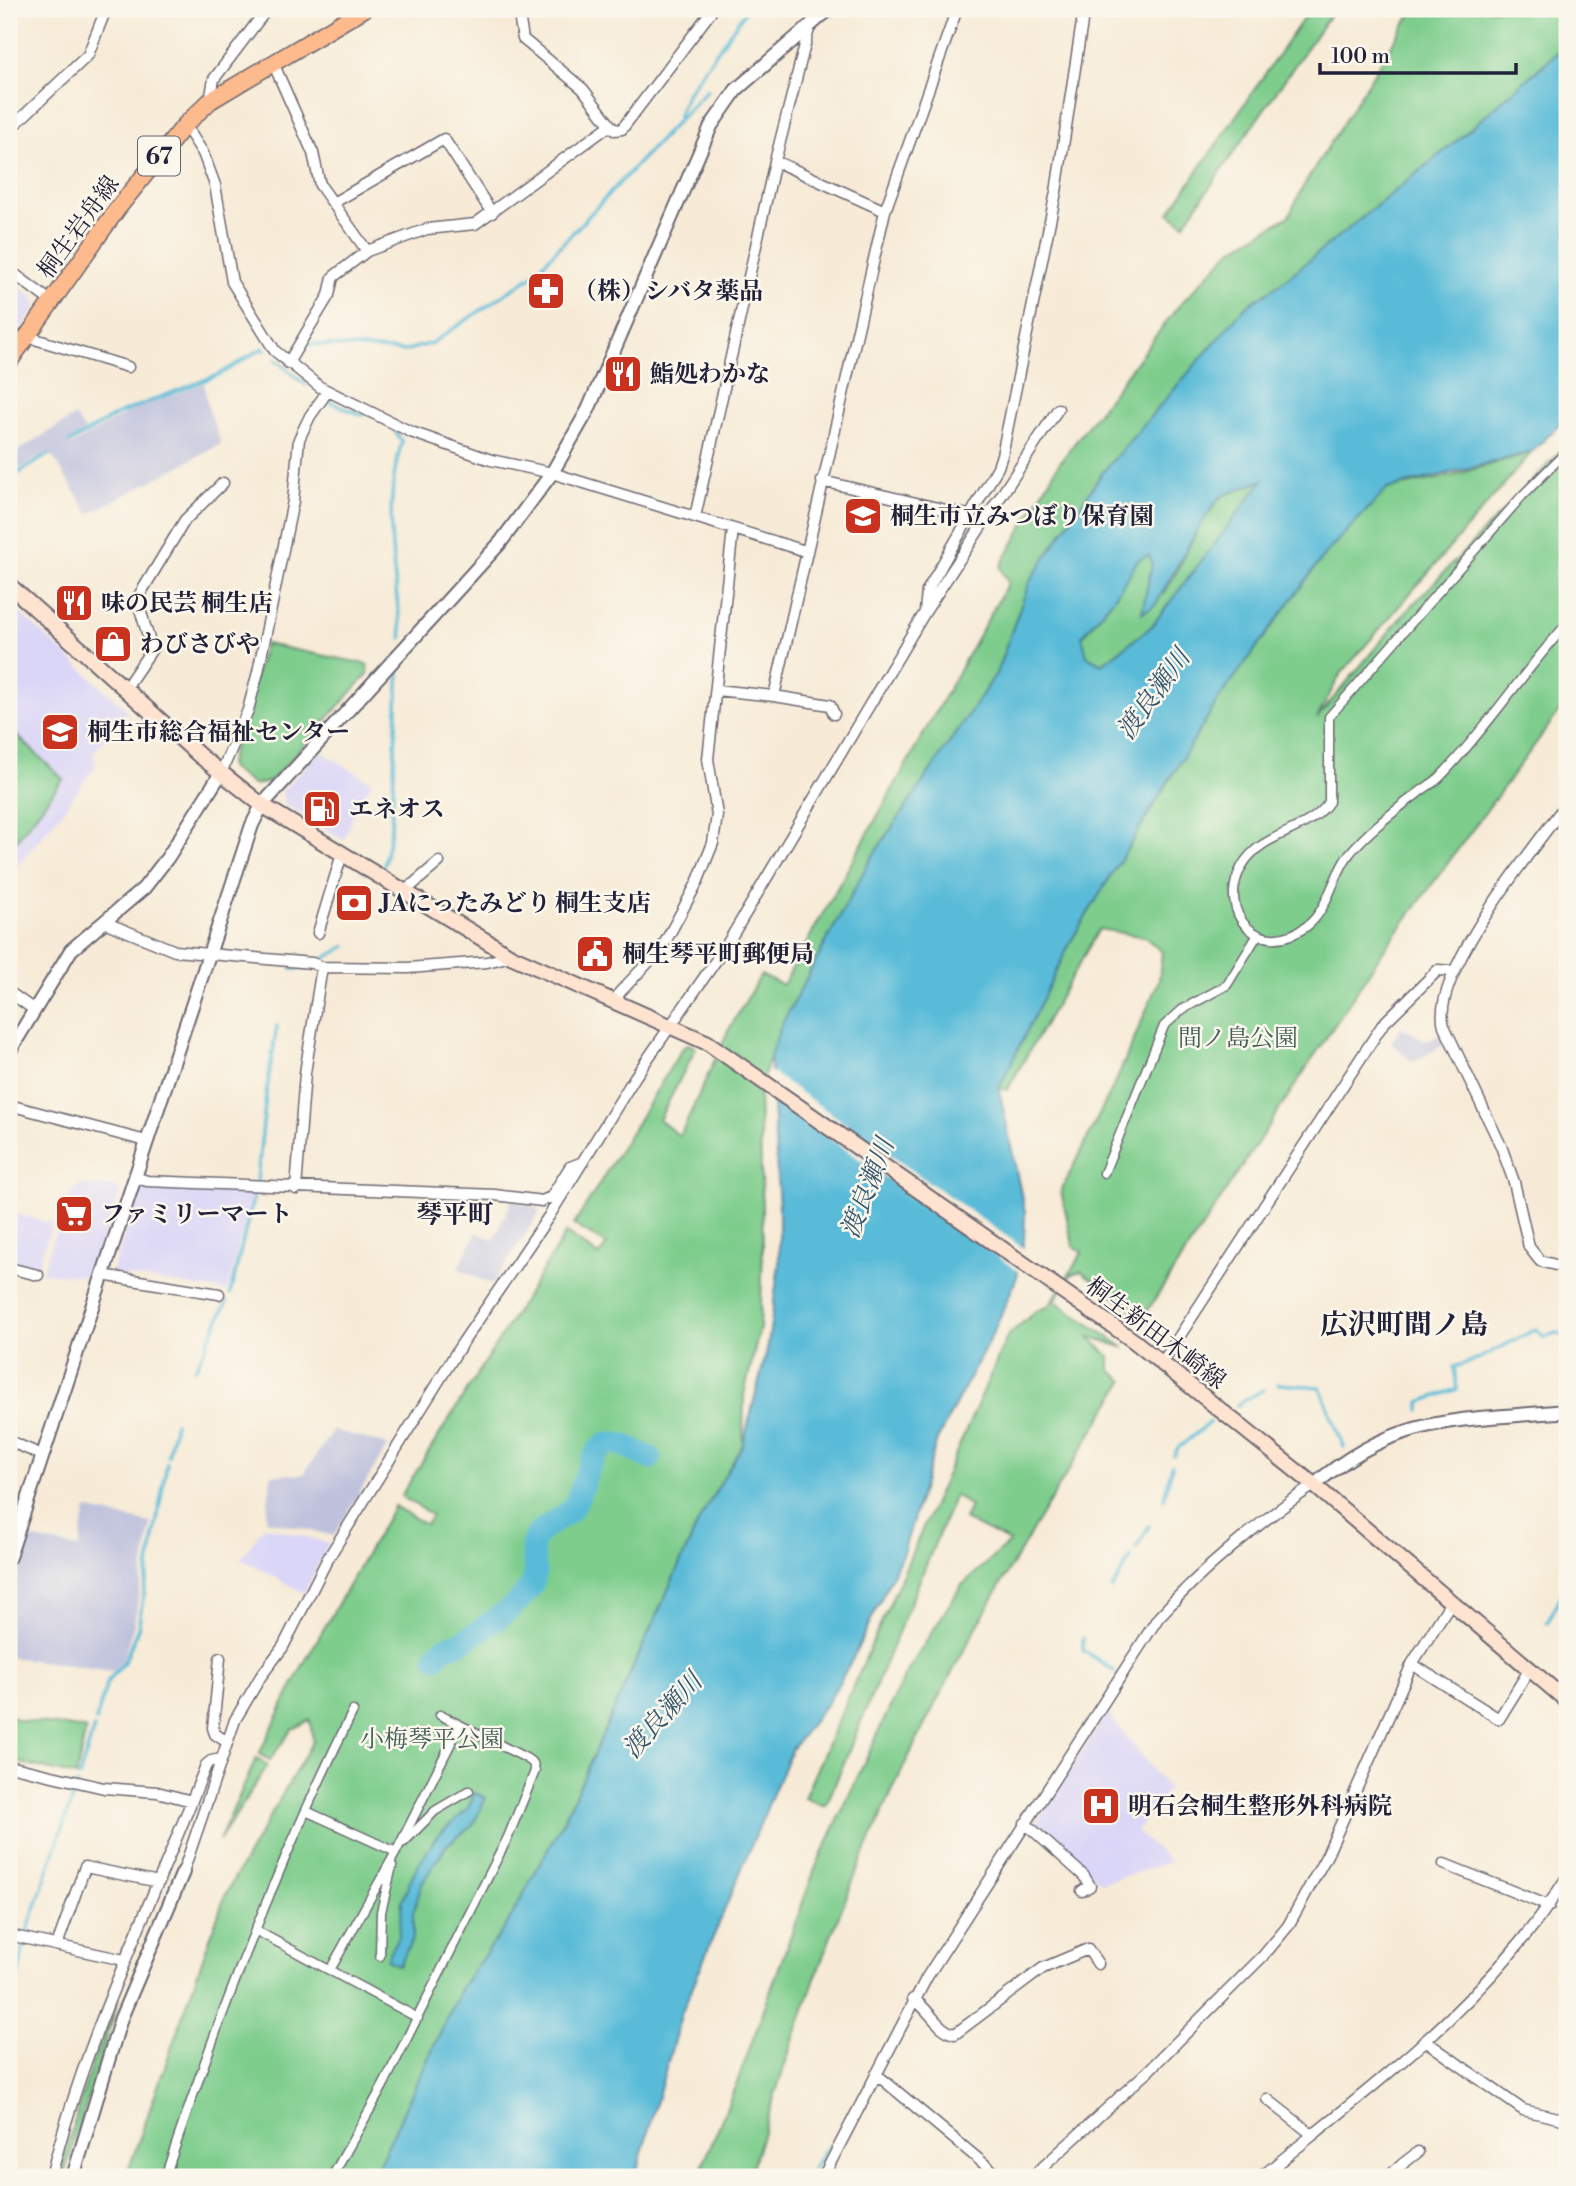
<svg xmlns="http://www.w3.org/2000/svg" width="1576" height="2186" font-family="'Libre Bodoni','Noto Serif JP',serif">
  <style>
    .built { fill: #dad6f7 }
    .industrial { fill: #c0c2dd }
    .green { fill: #7ecd8d; stroke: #507864; stroke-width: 2 }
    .water { fill: #5abbd8; stroke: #3e6e8a; stroke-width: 2; fill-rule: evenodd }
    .pier { fill: #f7ebd7 }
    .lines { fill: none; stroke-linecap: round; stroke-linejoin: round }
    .stream { stroke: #5abbd8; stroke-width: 3.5 }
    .river { stroke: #5abbd8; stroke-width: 23 }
    .pedestrian-casing { stroke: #6d6872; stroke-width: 11 }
    .minor-casing { stroke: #6d6872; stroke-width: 13 }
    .tertiary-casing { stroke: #6d6872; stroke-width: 16 }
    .secondary-casing { stroke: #6d6872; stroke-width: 18 }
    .primary-casing { stroke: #6d6872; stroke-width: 19 }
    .pedestrian { stroke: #fff; stroke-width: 8 }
    .minor { stroke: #fff; stroke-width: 10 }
    .tertiary { stroke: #fff; stroke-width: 12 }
    .secondary { stroke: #fee3d1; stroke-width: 14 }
    .primary { stroke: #fcba8d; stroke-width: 16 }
    .labels { text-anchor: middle; stroke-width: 5; stroke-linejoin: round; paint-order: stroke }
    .shield { fill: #fbf7ec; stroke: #636270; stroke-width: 2 }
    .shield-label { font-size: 23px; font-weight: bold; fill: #22223b }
    .street-label { font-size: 24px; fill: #22223b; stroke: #fbf7ec }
    .poi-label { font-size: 24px; font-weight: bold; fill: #22223b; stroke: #fbf7ec; text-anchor: start }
    .park-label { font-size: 24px; fill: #425e58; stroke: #fbf7ec }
    .water-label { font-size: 26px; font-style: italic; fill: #365872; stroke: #fbf7ec }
    .neighbourhood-label { font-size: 26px; font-weight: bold; fill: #22223b; stroke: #fbf7ec }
    .quarter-label { font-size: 28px; font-weight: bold; fill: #22223b; stroke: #fbf7ec }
  </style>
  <rect width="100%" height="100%" fill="#fbf7ec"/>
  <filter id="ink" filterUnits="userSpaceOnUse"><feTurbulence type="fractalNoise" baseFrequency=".0143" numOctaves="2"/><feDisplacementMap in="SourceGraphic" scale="14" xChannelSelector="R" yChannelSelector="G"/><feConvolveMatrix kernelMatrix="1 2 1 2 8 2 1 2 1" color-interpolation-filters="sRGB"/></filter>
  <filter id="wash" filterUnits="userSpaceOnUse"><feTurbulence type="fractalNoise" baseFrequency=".00686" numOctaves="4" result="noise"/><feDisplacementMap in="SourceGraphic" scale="28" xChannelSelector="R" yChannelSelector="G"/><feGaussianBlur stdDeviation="1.57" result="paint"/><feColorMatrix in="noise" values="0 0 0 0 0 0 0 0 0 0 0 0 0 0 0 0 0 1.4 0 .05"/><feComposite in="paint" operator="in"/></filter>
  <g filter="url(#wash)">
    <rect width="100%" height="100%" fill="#f7ebd7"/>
    <path class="built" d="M18,286l16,12 2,9 -27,38v-46z
      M9,603l119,108 -35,42 3,12 -35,48 -52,63z
      M320,751l52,31 -15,25 -13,33 -60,-36 -2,-12z
      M80,1185l36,2 4,5 -29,85 -49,-4 25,-77z
      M141,1186l112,5 -26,100 -113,-17 -2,-3z
      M9,1212l43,11 -16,48 -27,-6z
      M264,1526l65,17 -25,50 -63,-34z
      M1107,1712l61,77 -32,42 35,31 -69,21 -66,-60z"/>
    <path class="industrial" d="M204,383l3,21 14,40 -132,70 -36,-57 -7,-4 -37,22v-15l7,-8 59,-36 10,15 -19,12 4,3 58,-34z
      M1401,1027l26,14 13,-6 5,9 -32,18 -22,-19z
      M512,1200l26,8 1,5 -47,72 -34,-17 19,-36 17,8z
      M333,1430l55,15 -54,91 -68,-16 5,-45 33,-1z
      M86,1509l65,14 -17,101 -11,36 -10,11 -104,-14v-73l15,-47 55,11z"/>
    <path class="green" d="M1310,9h24l-150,215 -15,-11z
      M1414,9h153v35l-113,99 -174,141 -35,23 -215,274 -34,93 -126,186 -88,164 -23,65 4,158 -3,81 -16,66 -1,50 -42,73 -136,301 -59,108 -44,60 -89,191h-247l100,-284 87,-152 -3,-21 -18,9 -22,31 -11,-6 44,-89 91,-159 32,19 6,-10 -31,-19 165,-263 33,23 8,-12 -33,-19 108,-176 6,-5 8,4 -37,72 21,16 48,-105 33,-56 22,10 225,-402 -8,-16 58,-102 119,-157 53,-57 59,-35 14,-29z
      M1567,445v256l-184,250 -237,362 -9,1 -56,-43 -10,4 -16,26 70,47 -37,-12 22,21v13l14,11c-70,112 -139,225 -199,343 -74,144 -129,299 -176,453h-51l42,-102 75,-206 89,-192 57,-91 49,-44 -46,-23 6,-13 -15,-11 -129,311 -22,-8 204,-463 28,-24 13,-5 33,-53 -9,-8 -12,-54 57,-114 41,-97 3,-28 -17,-15 -46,-8 -92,161 -8,-2 5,-16 67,-131 147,-241 108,-147 61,-64 64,-13 81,-24 -192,223 -23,43 86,-103z
      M1264,480l-113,147 -49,37 -15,-8 -5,-19 32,-39 24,-39 12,-4 2,9 -9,49c38,-25 44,-82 76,-114 9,-10 32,-14 45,-19z
      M265,644l102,20 1,10 -98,108 -17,3 -22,-16 -2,-6z
      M9,728l54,51 -54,71z
      M10,1715l8,5 68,9 -10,47 -67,-16z
      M256,1759l12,6 -49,76z
      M119,1999l-54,173 -5,-1 31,-105z"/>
    <path class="water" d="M1567,44v373l-35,35 -145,37 -61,64 -108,147 -147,241 -72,147 26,125 -1,26 -7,38 -23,54 -57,109 -34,113 -51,107 -24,42 -37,48 -109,262 -47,165h-262l89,-191 44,-60 59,-108 136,-301 42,-73 25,-98 11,-82v-56l-9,-152 12,-32 88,-164 126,-186 34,-93 72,-108 143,-166 35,-23 174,-141zM1263,480l-112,147 -49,37 -15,-8 -5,-20 32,-38 24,-38 11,-5 3,9 -10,49 14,-9 43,-77 21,-30z
      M475,1793l11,5 -13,27 -27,21 -24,37 -9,31v24l-14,28 -12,-6 12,-26 3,-33 12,-29 23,-36 30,-26z"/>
    <path class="pier" d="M767,1069l259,181 -5,23 -253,-178z"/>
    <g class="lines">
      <path class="stream" d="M678,117l8,-22 61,-86
        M310,344l94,7 28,-8 100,-67 175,-186
        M276,360l30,25
        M330,402l33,13
        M393,428l9,14c-20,63 -8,132 0,196
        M69,443l49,-29 102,-40 43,-26 2,3
        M9,479l40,-25
        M384,865l7,-36 8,-160
        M322,960l24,-14
        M291,969l21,-1
        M257,1181l9,-86 11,-69
        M230,1294l25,-103
        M195,1369l32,-67
        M1278,1384l42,3 24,60
        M1237,1405l26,-15
        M1420,1410v-8l37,-13 -3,-22 22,-7 60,-31 7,8 12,-4 12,2
        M168,1456l7,-33
        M1174,1456l3,-7 33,-27
        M1164,1499l8,-33
        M1136,1548l13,-22
        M1112,1589l19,-32
        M1547,1623l20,-39
        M1083,1638v12l31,21
        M96,1721l11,-39 18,-21 13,-33 29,-165
        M79,1777l15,-49
        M26,1935l51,-150
        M9,2006l6,-15 9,-46
        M807,2177l23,-33"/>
      <path class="river" d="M436,1657c7,-14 19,-10 31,-18 20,-14 53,-33 65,-55 8,-15 -3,-29 1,-42 6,-17 30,-21 40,-35 12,-18 13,-50 32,-62 11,-7 34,8 45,13"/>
    </g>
  </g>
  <g filter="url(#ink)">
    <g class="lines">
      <defs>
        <path id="pedestrian" d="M1567,451l-45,45 -193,221v85c-22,32 -67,29 -87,64 -27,48 19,95 65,60 22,-17 26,-52 43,-73 18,-22 44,-42 67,-59 7,-6 15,-10 22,-16 46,-47 83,-105 128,-154
          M1104,1173l60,-147 19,-17 44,-24 30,-49
          M306,1811l90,41
          M404,1842l31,-31 34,-20
          M255,1930l163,88
          M380,1956l1,-44 11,-46
          M330,1970l66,-118 64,-127
          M165,2177c53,-159 113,-316 188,-466
          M332,2177l51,-91 125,-249 27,-66 -2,-8 -7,-5 -86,-43"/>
        <path id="minor" d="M518,9l5,30 60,50 31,41 8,-1 91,-120
          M274,65l39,88 7,32 47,66
          M210,101l4,-22 53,-70
          M185,125l18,28 12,32 17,97 43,69 45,36 91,45 80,28 61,13 253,78
          M9,130l79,-75 18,-46
          M775,161l110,50
          M333,203l111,-64 48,74
          M9,270l44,33
          M28,337l100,30
          M288,363l41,-68 4,-18 34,-26 60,-22 48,-5 134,-98
          M822,481l146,34
          M695,517l80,-356 34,-132
          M925,612l2,-21 71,-124 4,-12 54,-263 28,-183
          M125,689l27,-40 -15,-50 48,-79 38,-37
          M716,690l58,6 111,-485 72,-202
          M774,696l56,9 4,9
          M221,773l27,-63 10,-38 35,-171 6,-62 11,-23 17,-24
          M1567,803c-32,43 -138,173 -123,223l57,120 13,36 15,65 11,14 27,7
          M404,892l35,-30
          M104,922l71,29 137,12 10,4 86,1 79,-6 24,-6
          M318,933l24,-79
          M9,992l24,17
          M616,1000l4,-8 42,-44 35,-65 16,-40 4,-28 -9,-56 25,-230
          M9,1105l137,36
          M135,1177l12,4 348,14 47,6 9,-4 19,-30 13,-5
          M296,1189l9,-116 17,-106
          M9,1268l29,7
          M102,1275l117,19
          M1162,1363l221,-339 55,-54 16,1
          M9,1441l33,14
          M220,1658l-7,70 2,6 12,8
          M1412,1664l87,55 31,-50
          M9,1766l95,22 53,4 35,9
          M1025,1823l59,53 6,10 -8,5
          M1444,1864l105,42
          M183,1872l52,-152 26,-44 22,-29 44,-87 134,-215 88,-129 86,-139 91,-131 199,-334 133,-203
          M9,1935l115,25
          M57,1945l28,-78 74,15
          M913,1999c16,9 25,32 42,35l88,-66 45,-19 10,15
          M1427,2042l96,68 44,10
          M876,2074l124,103
          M1267,2099l46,36
          M51,2177c35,-143 102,-275 155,-412l5,-4 10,-2
          M823,2177l104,-200 231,-359c42,-47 103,-98 156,-133
          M1032,2177l115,-105 117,-117 24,-29 39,-71 85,-191 39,-62
          M1261,2177c111,-91 229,-176 306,-300
          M1386,2177l32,-25"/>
        <path id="tertiary" d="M9,1052l62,-102 73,-62 24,-31 53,-84
          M1314,1485c85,-73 150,-64 253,-74
          M9,1557l243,-732 10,-20 238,-262 52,-70 36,-63 123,-284 25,-36 93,-81
          M73,2177l48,-159 62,-146"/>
        <path id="secondary" d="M9,585l191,171 62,49 249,151 197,87 426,298 180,144 253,216"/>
        <path id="primary" d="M9,362l109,-154 67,-83 25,-24 154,-92"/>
      </defs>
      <use href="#pedestrian" class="pedestrian-casing"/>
      <use href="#minor" class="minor-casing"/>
      <use href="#tertiary" class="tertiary-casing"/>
      <use href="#secondary" class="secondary-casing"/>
      <use href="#primary" class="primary-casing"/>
      <use href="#pedestrian" class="pedestrian"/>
      <use href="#minor" class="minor"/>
      <use href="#tertiary" class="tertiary"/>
      <use href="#secondary" class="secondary"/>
      <use href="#primary" class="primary"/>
    </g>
  </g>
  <defs>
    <symbol id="pharmacy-square" viewBox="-11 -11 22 22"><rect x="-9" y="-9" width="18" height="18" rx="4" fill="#c8321e" stroke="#fbf7ec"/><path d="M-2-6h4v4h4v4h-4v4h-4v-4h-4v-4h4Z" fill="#fff"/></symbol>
    <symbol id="restaurant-square" viewBox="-11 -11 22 22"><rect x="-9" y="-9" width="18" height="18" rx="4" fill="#c8321e" stroke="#fbf7ec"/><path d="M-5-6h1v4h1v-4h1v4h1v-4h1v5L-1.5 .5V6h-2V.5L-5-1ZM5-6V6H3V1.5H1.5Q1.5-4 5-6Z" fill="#fff"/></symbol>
    <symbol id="school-square" viewBox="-11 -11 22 22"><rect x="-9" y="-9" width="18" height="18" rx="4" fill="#c8321e" stroke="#fbf7ec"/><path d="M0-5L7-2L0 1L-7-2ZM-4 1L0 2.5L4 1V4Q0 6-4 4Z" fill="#fff"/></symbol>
    <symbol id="shop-square" viewBox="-11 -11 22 22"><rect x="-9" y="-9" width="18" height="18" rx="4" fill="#c8321e" stroke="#fbf7ec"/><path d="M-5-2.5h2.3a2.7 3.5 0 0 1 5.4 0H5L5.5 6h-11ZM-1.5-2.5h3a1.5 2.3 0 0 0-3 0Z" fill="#fff"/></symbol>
    <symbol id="fuel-square" viewBox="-11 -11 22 22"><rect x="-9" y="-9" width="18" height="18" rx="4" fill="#c8321e" stroke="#fbf7ec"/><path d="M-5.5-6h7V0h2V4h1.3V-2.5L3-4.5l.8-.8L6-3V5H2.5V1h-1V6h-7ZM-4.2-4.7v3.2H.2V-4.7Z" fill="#fff"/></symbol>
    <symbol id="bank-square" viewBox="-11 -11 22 22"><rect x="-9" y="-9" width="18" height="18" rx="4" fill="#c8321e" stroke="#fbf7ec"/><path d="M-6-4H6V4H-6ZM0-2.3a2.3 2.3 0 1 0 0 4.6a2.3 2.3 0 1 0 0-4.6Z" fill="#fff"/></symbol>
    <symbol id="civic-square" viewBox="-11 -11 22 22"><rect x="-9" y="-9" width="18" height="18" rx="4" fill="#c8321e" stroke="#fbf7ec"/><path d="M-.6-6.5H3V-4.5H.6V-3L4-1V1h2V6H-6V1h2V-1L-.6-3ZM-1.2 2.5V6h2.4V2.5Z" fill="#fff"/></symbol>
    <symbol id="supermarket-square" viewBox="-11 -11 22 22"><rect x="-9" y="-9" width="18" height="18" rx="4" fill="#c8321e" stroke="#fbf7ec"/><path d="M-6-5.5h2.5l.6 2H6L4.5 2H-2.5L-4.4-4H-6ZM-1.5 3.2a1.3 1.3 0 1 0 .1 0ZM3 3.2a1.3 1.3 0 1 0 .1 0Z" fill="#fff"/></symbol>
    <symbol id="hospital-square" viewBox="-11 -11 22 22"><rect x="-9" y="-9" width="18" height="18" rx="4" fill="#c8321e" stroke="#fbf7ec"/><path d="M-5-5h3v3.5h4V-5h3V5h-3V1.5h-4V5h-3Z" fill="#fff"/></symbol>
  </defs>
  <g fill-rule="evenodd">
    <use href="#pharmacy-square" x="524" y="269" width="44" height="44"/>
    <use href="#restaurant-square" x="601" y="352" width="44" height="44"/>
    <use href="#school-square" x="841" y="494" width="44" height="44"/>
    <use href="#restaurant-square" x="52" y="581" width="44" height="44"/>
    <use href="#shop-square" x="91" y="622" width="44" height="44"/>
    <use href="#school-square" x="38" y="710" width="44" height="44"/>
    <use href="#fuel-square" x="300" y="787" width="44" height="44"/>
    <use href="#bank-square" x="332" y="881" width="44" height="44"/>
    <use href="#civic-square" x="573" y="932" width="44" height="44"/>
    <use href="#supermarket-square" x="52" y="1192" width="44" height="44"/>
    <use href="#hospital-square" x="1079" y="1784" width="44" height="44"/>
  </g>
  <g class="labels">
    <rect class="shield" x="138" y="136.5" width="42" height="39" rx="5"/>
    <g class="shield-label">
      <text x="159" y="164">67</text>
    </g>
    <g class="street-label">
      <text transform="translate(78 227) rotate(-54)" y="8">桐生岩舟線</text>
      <text transform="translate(1156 1333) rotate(37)" y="8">桐生新田木崎線</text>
    </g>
    <g class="poi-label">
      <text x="573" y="299">（株）シバタ薬品</text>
      <text x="650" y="382">鮨処わかな</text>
      <text x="890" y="524">桐生市立みつぼり保育園</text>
      <text x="101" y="611">味の民芸 桐生店</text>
      <text x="140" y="652">わびさびや</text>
      <text x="87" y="740">桐生市総合福祉センター</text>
      <text x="349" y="817">エネオス</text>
      <text x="381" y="911">JAにったみどり 桐生支店</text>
      <text x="622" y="962">桐生琴平町郵便局</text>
      <text x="101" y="1222">ファミリーマート</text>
      <text x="1128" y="1814">明石会桐生整形外科病院</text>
    </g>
    <g class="park-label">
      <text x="1238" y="1046">間ノ島公園</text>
      <text x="432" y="1747">小梅琴平公園</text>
    </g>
    <g class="water-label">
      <text transform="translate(1153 694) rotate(-54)" y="9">渡良瀬川</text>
      <text transform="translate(867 1188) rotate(-69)" y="9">渡良瀬川</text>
      <text transform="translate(662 1715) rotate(-48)" y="9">渡良瀬川</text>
    </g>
    <g class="neighbourhood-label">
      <text x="455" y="1223">琴平町</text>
    </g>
    <g class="quarter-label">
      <text x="1404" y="1334">広沢町間ノ島</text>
    </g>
  </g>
  <rect width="1576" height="2186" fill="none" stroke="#fbf7ec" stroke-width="35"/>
  <path d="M1320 63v10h196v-10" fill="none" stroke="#22223b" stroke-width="3.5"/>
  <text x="1331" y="63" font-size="21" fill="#22223b" stroke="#fbf7ec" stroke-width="5" paint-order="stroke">100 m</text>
</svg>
